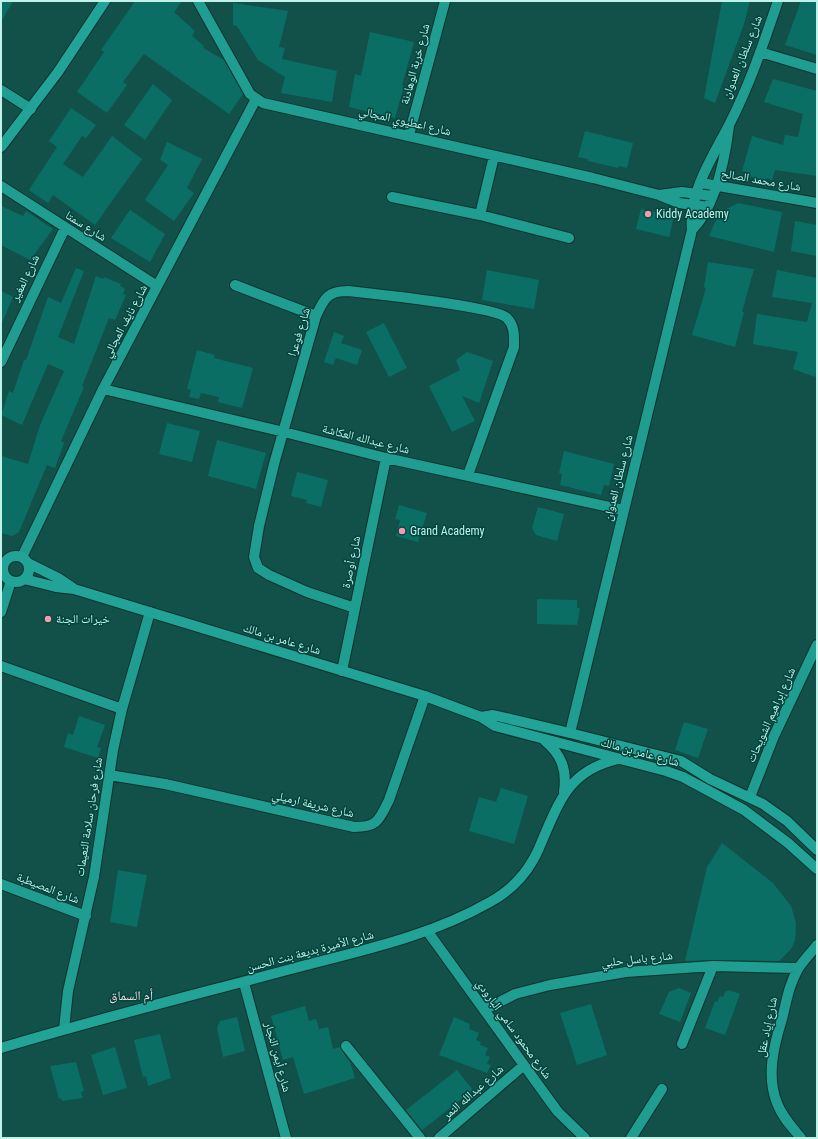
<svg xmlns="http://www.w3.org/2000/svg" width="818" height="1139" font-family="'Roboto Condensed','Noto Naskh Arabic',sans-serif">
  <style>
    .building { fill: #0a6e65 }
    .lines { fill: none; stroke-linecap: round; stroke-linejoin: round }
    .street-casing { stroke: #0f332e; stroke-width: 12 }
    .secondary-casing { stroke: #0f332e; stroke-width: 12 }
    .street { stroke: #209d91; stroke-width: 10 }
    .secondary { stroke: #21a497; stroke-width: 10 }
    .poi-dot { fill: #f29aaf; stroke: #00463f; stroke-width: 1.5 }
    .labels { text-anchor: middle; stroke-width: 3; stroke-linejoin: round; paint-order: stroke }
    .street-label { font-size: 12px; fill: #c0f2ea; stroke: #00463f }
    .poi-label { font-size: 12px; fill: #c0f2ea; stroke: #00463f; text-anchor: start }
    .neighbourhood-label { font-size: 13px; fill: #fcd8df; stroke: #00463f }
  </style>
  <rect width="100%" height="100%" fill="#11514a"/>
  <path class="building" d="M1,1h12l-12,21z
    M135,1h47l-8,11 21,19 -3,5 12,10 -1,2 21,12 19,34 -14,20 -85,-60 -21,28 4,3 -20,28 -30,-21 27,-40 -3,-2z
    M722,1h28l-6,23 -29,79 -11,-5z
    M801,1h16v54l-32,-10z
    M233,3l55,8 -9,36 6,1 -3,11 55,12 -5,31 -51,-9 4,-16 -27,-17 -21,-34 -4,-1z
    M370,32l44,10 -12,43 2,1 -9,32 -46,-11 6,-33 6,2z
    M773,79l44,12v85l-42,-6 -3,10 -5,-2 -1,3 -17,-5 1,-3 -8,-2 10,-35 31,9 2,-10 13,2 5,-23 -39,-12z
    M153,84l19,16 -27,40 -21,-15z
    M71,108l25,17 -10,13 -4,-2 -19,28 20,13 29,-41 30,23 -47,66 -42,-30 -5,8 -19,-13 28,-43 -8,-6z
    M585,131l48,12 -6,25 -9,-2v2l-30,-7v-2l-10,-2z
    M167,142l35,17 -15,29 7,5 -20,28 -29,-21 23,-35 -8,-5z
    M738,203l44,9 -8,40 -65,-16 10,-23z
    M1,206l22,10 3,-5 27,18 -23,31 -29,-15z
    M641,209l33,7 -5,21 -33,-8z
    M130,210l35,24 -15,28 -39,-24z
    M795,221l22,4v31l-26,-5z
    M708,262l46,7 -12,43h2l-9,35 -43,-12 14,-47 -2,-1z
    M76,268l8,3 -26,66 16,7 22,-68 7,3 1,-2 17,7 -1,2 5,3 -2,5 3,1 -11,25 -6,-2 -27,68 2,1 -23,54 3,2 -9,25 -8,-3 -28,67 -7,4 -11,-3v-77l27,8 12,-39 24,-54 -16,-7 -26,61 -21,-10 8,-24 4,2 11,-33h2l22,-63 13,6z
    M487,270l52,10 -5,29 -52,-9z
    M777,270l40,8v92l-2,7 -22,-8 5,-17 -45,-8 4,-30 50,8 5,-19 -40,-6z
    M1,291l12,6 -12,28z
    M384,323l23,45 -18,9 -23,-45z
    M334,332l10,4 -3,7 21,7 -5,15 -21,-7 -3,7 -9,-3z
    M197,350l18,5 -1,3 39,10 -11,40 -24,-6 1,-5 -18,-4 -2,6 -10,-2 2,-7 -4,-1z
    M467,352l26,9 -14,42 -17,-7 13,25 -23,11 -23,-46 31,-16 -4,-10z
    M167,423l33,8 -8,31 -33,-8z
    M217,440l49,13 -10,36 -48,-13z
    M564,451l50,13 -5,22 -5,-1 -3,10 -41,-10 2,-11 -3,-1z
    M297,472l31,8 -7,27 -15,-4 1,-3 -16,-4z
    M399,505l28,8 -9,29 -22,-6 4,-16 -5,-1z
    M538,507l26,7 -7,27 -21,-6 -4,-7z
    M537,599l40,1v8h3l-3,17 -40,-1z
    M79,716l26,9 -8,22 4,1 -3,10 -34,-11 4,-14 5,2z
    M684,722l24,7 -10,29 -23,-8z
    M501,788l27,8 -14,48 -45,-13 10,-34 17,5z
    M722,843l51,40 18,23 5,17 -1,18 -4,8 -12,12 -66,-1 -28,1 22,-94z
    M118,870l29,5 -10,52 -27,-5z
    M679,988l12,5 -11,29 -21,-8 10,-22z
    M729,990l11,4 -15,41 -20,-7 10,-27 2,1 3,-6 3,1 2,-5z
    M591,1004l16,51 -30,10 -17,-52z
    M305,1006l4,15 7,-2 3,10 9,-2 5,22 7,-2 7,12 3,3 5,16 -51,16 -11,-37 -10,3 -12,-44z
    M237,1017l8,34 -22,6 -6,-29 3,-7z
    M454,1017l16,7 -1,5 10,4 -3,7 5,2 -1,3 8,3 -3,7 5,2 -3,7 4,1 -4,8 -48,-18z
    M160,1034l11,44 -23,8 -2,-10 -3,1 -9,-37z
    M115,1047l12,41 -24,7 -12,-40z
    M76,1062l8,29 -3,1 2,6 -21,3 -1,-3 -2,1 -9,-33z
    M457,1070l16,20 -51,40 -16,-20z"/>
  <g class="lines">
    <defs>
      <path id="street" d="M198,1l52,93 13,9 330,75 66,17 20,8 29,4
        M760,52l57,17
        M1,90l30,19
        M409,135l36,-134
        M701,183l116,20
        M1,186l156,100
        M659,195l23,-3 30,4
        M392,197l88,18 14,-59
        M480,215l89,23
        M692,230c24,-24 33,-71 37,-104
        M235,285l81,31
        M1,362l64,-134
        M103,389l181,43 102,26 237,52
        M22,557l81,-168 153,-290
        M355,608l-48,-16 -38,-17 -11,-7 -4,-11 5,-31 15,-62 42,-148c8,-17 11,-25 32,-25 25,3 146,15 159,27 8,8 7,19 7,29l-46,128
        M1,612l10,-31
        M1,666l121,43
        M342,671l44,-213
        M570,733l122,-503c-4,-38 22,-75 38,-107 20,-39 34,-81 48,-122
        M109,775l56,9 189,43c24,0 25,-7 35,-27l36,-104
        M750,797l24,-61 43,-91
        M1,884l85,32
        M428,932l119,165 11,15 27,26
        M244,983l42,155
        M484,1010l31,-16 35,-9 76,-13 87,-6 85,2
        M64,1029l4,-38 26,-114 19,-127 9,-41 28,-97
        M682,1044l31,-78
        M346,1046l74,92
        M439,1138l85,-73
        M631,1138l31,-49
        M801,1138c-9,-11 -19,-21 -24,-35 -11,-27 -3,-58 5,-84 5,-19 6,-32 16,-50 5,-8 13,-16 19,-24"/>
      <path id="secondary" d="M1,147l57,-75 47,-71
        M3 569a13 13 0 1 1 26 0a13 13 0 1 1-26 0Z
        M28,563l30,15 15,10
        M24,579l32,8 18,2 351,107 56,21 14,9 171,45 17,6 61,33 44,33 29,26
        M481,717l12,-2 77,18 111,28 29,18 53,25 24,17 30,29
        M545,741c17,14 22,29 19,51
        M1,1048c96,-29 193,-53 290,-79 68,-18 138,-32 199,-67 18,-10 33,-24 43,-42 5,-8 8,-17 12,-26 17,-40 28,-64 73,-75"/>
    </defs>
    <use href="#street" class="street-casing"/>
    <use href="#secondary" class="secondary-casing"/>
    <use href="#street" class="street"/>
    <use href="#secondary" class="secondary"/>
  </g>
  <g class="poi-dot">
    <circle cx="648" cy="214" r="4"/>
    <circle cx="402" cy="531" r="4"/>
    <circle cx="48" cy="619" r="4"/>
  </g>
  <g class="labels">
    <g class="street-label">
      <text transform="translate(742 57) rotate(-68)" y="4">شارع سلطان العدوان</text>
      <text transform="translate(415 64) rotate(-75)" y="4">شارع خربة الوهادنة</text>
      <text transform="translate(405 121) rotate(13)" y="4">شارع اعطيوي المجالي</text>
      <text transform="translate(761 180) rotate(10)" y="4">شارع محمد الصالح</text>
      <text transform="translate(86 226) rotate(32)" y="4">شارع سمتا</text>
      <text transform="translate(25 278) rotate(-64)" y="4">شارع المغير</text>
      <text transform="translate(125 321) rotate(-62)" y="4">شارع نايف المجالي</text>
      <text transform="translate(299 332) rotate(-73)" y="4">شارع فوعرا</text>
      <text transform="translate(366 439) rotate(14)" y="4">شارع عبدالله العكاشة</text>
      <text transform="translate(618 478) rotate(-76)" y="4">شارع سلطان العدوان</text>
      <text transform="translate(351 562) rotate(-78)" y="4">شارع أوصرة</text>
      <text transform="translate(282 639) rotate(17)" y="4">شارع عامر بن مالك</text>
      <text transform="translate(771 715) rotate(-66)" y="4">شارع إبراهيم الشويحات</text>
      <text transform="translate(640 752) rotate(15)" y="4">شارع عامر بن مالك</text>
      <text transform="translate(313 804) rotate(13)" y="4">شارع شريفة ارميلي</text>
      <text transform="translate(89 817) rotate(-81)" y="4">شارع فرحان سلامة النعيمات</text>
      <text transform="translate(48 888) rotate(21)" y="4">شارع المصيطبة</text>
      <text transform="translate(310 951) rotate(-15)" y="4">شارع الأميرة بديعة بنت الحسن</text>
      <text transform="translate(637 959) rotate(-6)" y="4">شارع باسل حلبي</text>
      <text transform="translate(767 1027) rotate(-78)" y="4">شارع إياد عقل</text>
      <text transform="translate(514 1029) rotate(54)" y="4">شارع محمود سامي البارودي</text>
      <text transform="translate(278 1057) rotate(75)" y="4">شارع أيمن النجار</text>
      <text transform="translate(473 1092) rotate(-41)" y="4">شارع عبدالله النمر</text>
    </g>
    <g class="poi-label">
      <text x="656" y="218">Kiddy Academy</text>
      <text x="410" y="535">Grand Academy</text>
      <text x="56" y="623">خيرات الجنة</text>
    </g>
    <g class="neighbourhood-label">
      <text x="131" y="1000">أم السماق</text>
    </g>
  </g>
  <rect width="818" height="1139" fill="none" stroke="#c0f2ea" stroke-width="4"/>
</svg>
